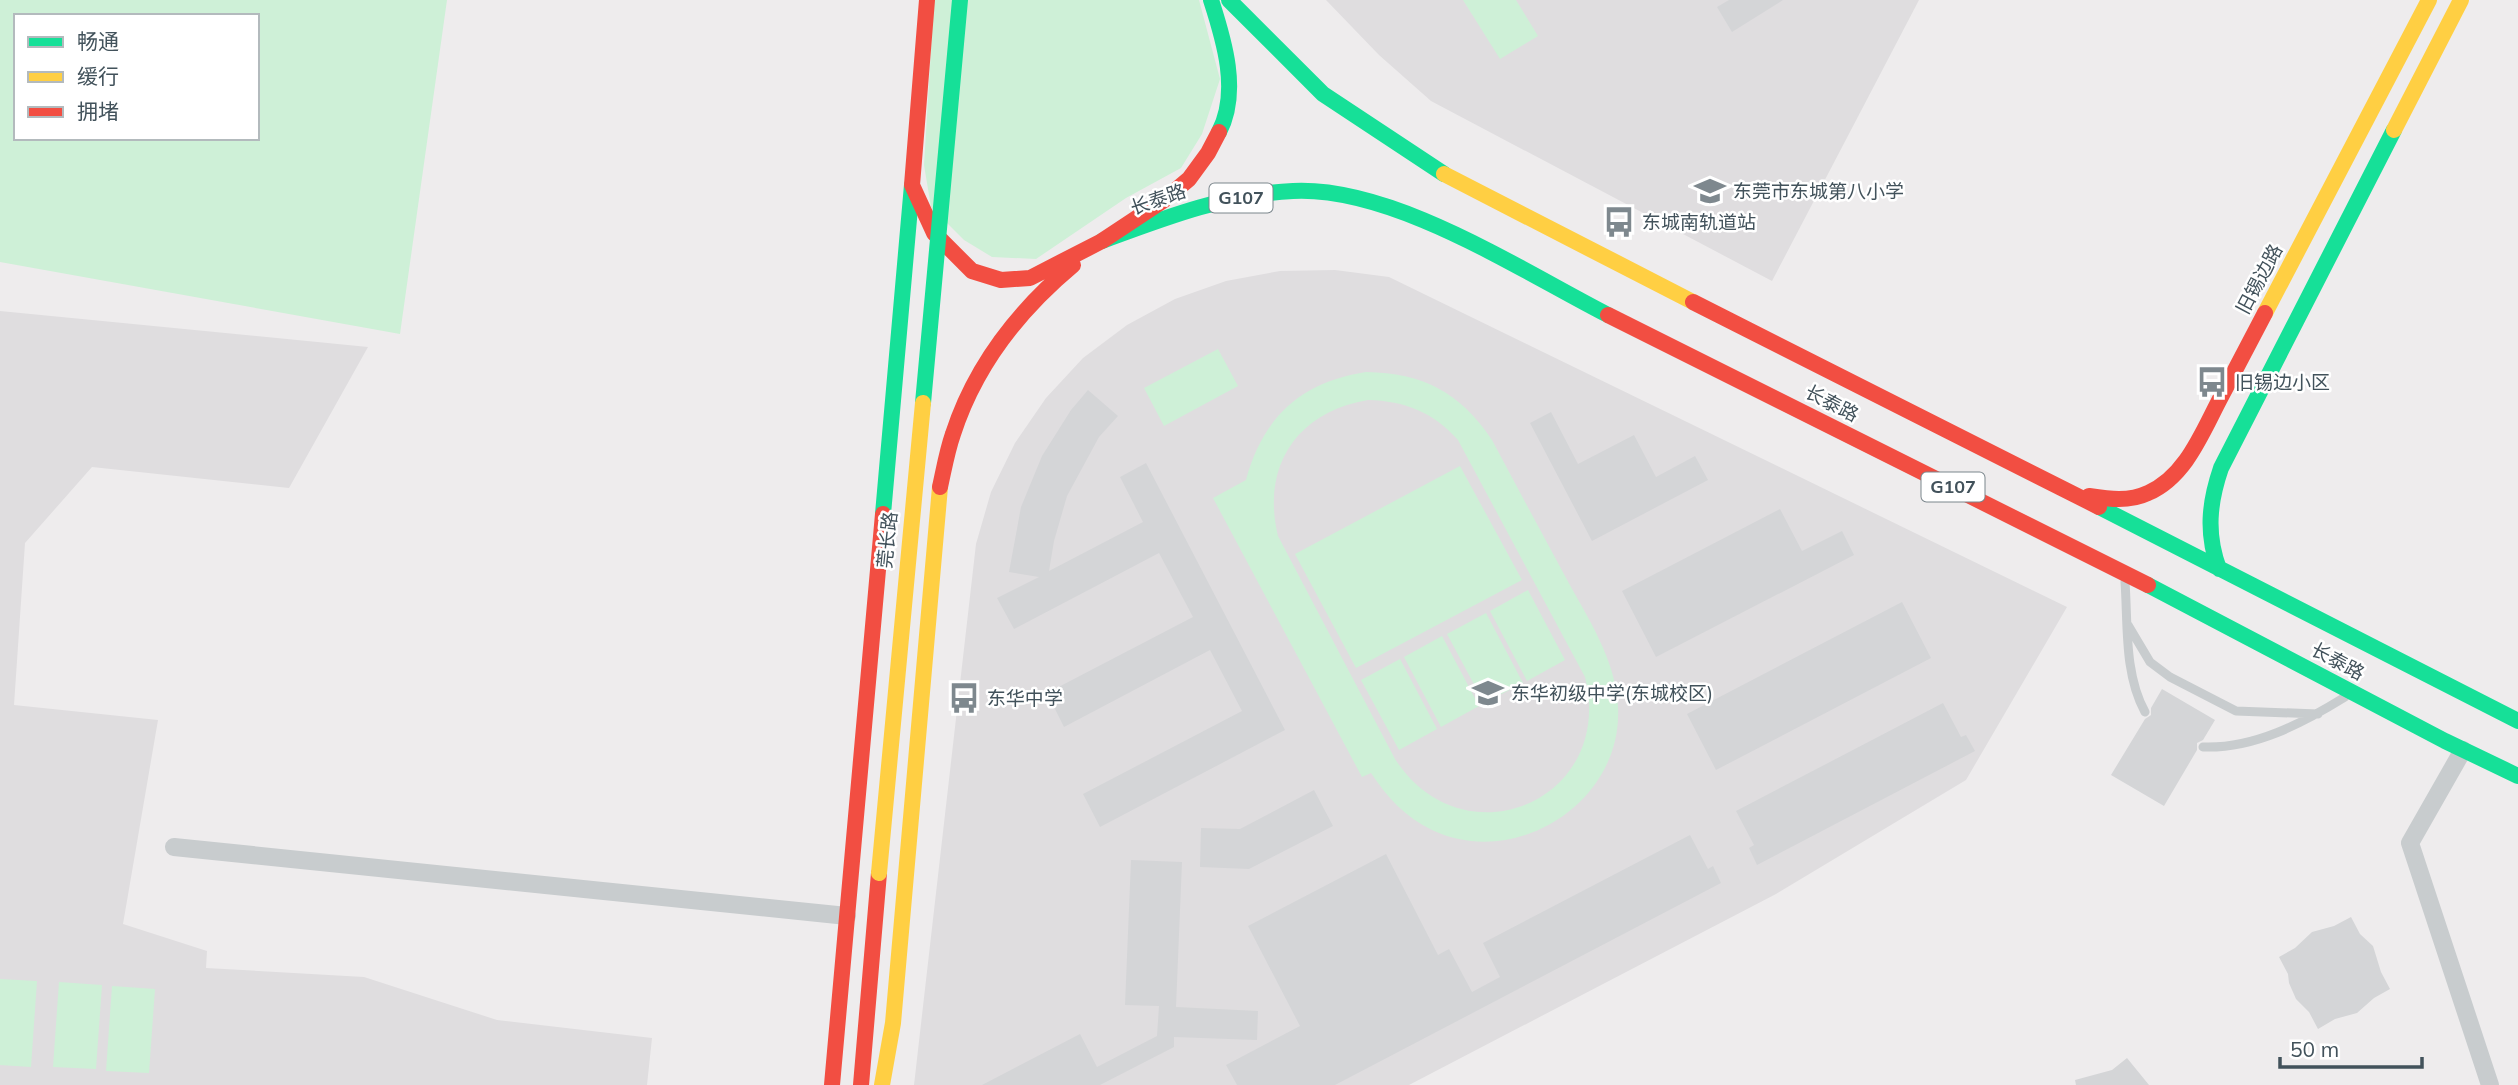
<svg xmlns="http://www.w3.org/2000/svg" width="2518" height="1085" font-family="Mulish,'Noto Sans SC',sans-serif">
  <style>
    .education { fill: #dfdddf }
    .green { fill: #cef0d7; fill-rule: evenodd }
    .building { fill: #d4d5d7 }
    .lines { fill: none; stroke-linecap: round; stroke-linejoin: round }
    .lane { stroke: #c8ccce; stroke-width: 9 }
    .street { stroke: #c8ccce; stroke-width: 18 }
    .fast { stroke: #16e098; stroke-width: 16 }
    .slow { stroke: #ffcf43; stroke-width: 16 }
    .jam { stroke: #f24e42; stroke-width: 16 }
    .fast-bridge { stroke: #16e098; stroke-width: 16 }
    .slow-bridge { stroke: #ffcf43; stroke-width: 16 }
    .labels { text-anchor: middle; stroke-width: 5; stroke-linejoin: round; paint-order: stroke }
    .shield { fill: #fff; stroke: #7b868c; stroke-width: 2 }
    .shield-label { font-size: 18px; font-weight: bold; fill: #42525b }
    .poi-label { font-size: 19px; fill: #42525b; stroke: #fff; text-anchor: start }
    .street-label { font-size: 19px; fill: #42525b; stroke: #fff }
  </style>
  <rect width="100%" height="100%" fill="#eeeced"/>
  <path class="education" d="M1326,0h593l-147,281 -341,-180 -52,-46z
    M1335,270l54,7 678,330 -101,173 -190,114 -367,191h-495l62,-541 15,-52 24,-49 31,-45 37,-40 44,-33 48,-26 51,-18 54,-10z
    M0,311l368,36 -79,141 -197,-21 -67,76 -11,162 144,15 -35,204 84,27 -1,17 158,9 133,43 155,18 -5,47h-647z"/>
  <path class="green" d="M0,0h447l-47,334 -400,-72zM16,16h241v122h-241z
    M934,0h265l21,79 -18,55 -21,34 -55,30 -90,61 -44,-2 -28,-17 -33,-33 -7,-42z
    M1463,0h53l22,36 -38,23z
    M1218,349l20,37 -74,40 -20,-38z
    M1366,372c57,1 94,20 126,68 24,45 48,90 73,136 22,41 51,83 53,131 5,95 -102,163 -186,123 -27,-13 -45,-33 -61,-57l-9,4 -149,-279 33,-18c17,-63 55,-98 120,-108zM1368,400c37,1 65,12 90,40l127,237c31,123 -121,188 -190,82l-117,-223c-17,-70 19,-124 90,-136z
    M1460,466l62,114 -166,88 -61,-114z
    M1528,590l37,70 -38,21 -37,-70z
    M1486,613l37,70 -39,20 -37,-69z
    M1442,636l37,70 -38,21 -37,-70z
    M1400,659l37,70 -38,21 -38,-70z
    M0,979l37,2 -6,86 -31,-2z
    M59,982l43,3 -6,84 -43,-2z
    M112,986l43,3 -6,84 -43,-2z"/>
  <path class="building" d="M1729,0h54l-51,32 -15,-25z
    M1088,390l30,26 -19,21 -32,59 -13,45 -5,30 94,-49 -23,-45 26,-14 139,267 -185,97 -17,-33 159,-83 -32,-61 -146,77 -17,-34 146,-76 -34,-64 -145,76 -17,-31 42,-21 -30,-5 12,-65 21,-51 29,-46z
    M1551,412l27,52 56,-29 22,42 39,-21 13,24 -116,61 -62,-118z
    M1780,509l22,42 40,-20 12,24 -198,102 -34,-66z
    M1902,602l29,56 -215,112 -29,-56z
    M2162,689l53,31 -12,20 -6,3v7l-33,56 -53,-31 34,-56 6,-4v-7z
    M1943,703l18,34 5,-2 9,16 -218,114 -8,-17 5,-3 -18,-34z
    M1314,790l19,36 -84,43 -49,-2 1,-39 39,1z
    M1690,835l18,34 5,-3 8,17 -386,202h-98l-11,-20 74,-39 -52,-100 138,-72 52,101 11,-6 23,43 28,-15 -17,-34z
    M1131,860l51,2 -6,145 82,4 -1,29 -83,-3v10l-74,38h-118l98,-51 17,33 60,-31 2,-30 -34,-1z
    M2351,917l9,17 13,12 8,26 9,17 -16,9 -17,15 -22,6 -17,10 -9,-17 -13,-13 -7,-16 -1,-9 -9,-17 16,-9 17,-16 22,-6z
    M2127,1058l22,27h-73l-1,-5 37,-10z"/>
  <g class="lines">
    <path class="lane" d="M2125,582c3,42 -1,92 20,130
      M2128,625l22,37 20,15 66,34 82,3
      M2203,747c51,2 100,-24 142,-50"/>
    <path class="street" d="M2463,750l-53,93 80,242
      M174,847l673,69"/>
    <path class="fast" d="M1211,0c13,40 29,92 8,132
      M1229,0l94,94 121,80
      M1102,241c62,-23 124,-47 191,-50 100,-5 227,79 315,124
      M2099,507l419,214
      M883,514l29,-329
      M2219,569c-13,-35 -10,-66 2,-101l173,-338
      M2148,585l297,156 73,35"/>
    <path class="slow" d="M2394,130l67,-130
      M1444,174l249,128
      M2265,313l164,-313
      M882,1085l11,-62 47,-536"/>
    <path class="jam" d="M927,0l-15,185 22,48 38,38 29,9 29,-2 72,-37 62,-41 25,-21 19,-26 11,-21
      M1693,302l406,205
      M1608,315l540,270
      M940,487c4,-18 7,-36 13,-53 22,-68 66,-124 120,-169
      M2089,496c20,3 40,6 59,-3 39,-17 55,-63 74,-98 14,-27 29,-55 43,-82
      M832,1085l51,-571
      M861,1085l18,-212"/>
    <path class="fast-bridge" d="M923,403l37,-403"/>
    <path class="slow-bridge" d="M879,873l44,-470"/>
  </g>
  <defs>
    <symbol id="school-bare" viewBox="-9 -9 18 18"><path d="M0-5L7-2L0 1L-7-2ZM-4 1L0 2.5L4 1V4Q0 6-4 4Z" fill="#7e888e" stroke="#fff" stroke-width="2.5" paint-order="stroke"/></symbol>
    <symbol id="bus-bare" viewBox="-9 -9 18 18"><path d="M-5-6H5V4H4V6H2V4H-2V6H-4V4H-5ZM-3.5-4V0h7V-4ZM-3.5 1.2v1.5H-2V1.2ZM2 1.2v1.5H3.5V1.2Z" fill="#7e888e" stroke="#fff" stroke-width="2.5" paint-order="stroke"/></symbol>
  </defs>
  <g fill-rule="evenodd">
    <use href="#school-bare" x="1688" y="169" width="44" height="44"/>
    <use href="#bus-bare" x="1597" y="200" width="44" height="44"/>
    <use href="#bus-bare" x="2190" y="360" width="44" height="44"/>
    <use href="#school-bare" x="1466" y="671" width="44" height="44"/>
    <use href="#bus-bare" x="942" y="676" width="44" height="44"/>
  </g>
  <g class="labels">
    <g class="shield">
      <rect x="1209.5" y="183.5" width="63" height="29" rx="5"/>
      <rect x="1921.5" y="472.5" width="63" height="29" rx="5"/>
    </g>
    <g class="shield-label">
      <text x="1241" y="204">G107</text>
      <text x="1953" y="493">G107</text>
    </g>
    <g class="poi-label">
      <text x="1733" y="198">东莞市东城第八小学</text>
      <text x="1642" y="229">东城南轨道站</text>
      <text x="2235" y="389">旧锡边小区</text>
      <text x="1511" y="700">东华初级中学(东城校区)</text>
      <text x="987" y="705">东华中学</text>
    </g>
    <g class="street-label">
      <text transform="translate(1158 199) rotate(-19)" y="7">长泰路</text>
      <text transform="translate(2259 279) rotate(-62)" y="7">旧锡边路</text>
      <text transform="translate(1832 403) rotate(27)" y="7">长泰路</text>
      <text transform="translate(887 540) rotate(-84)" y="7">莞长路</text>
      <text transform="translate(2338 661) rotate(28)" y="7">长泰路</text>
    </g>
  </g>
  <rect x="14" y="14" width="245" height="126" fill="#ffffff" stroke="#b3babd" stroke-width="2"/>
  <rect x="28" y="37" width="35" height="10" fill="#16e098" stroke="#b3babd" stroke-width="2"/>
  <text x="77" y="49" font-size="21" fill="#42525b">畅通</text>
  <rect x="28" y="72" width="35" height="10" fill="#ffcf43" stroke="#b3babd" stroke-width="2"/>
  <text x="77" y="84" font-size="21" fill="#42525b">缓行</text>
  <rect x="28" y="107" width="35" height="10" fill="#f24e42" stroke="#b3babd" stroke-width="2"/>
  <text x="77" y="119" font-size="21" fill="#42525b">拥堵</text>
  <path d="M2280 1057v10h142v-10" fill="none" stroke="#42525b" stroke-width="3.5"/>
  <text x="2290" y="1057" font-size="21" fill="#42525b" stroke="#ffffff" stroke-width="5" paint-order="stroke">50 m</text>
</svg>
